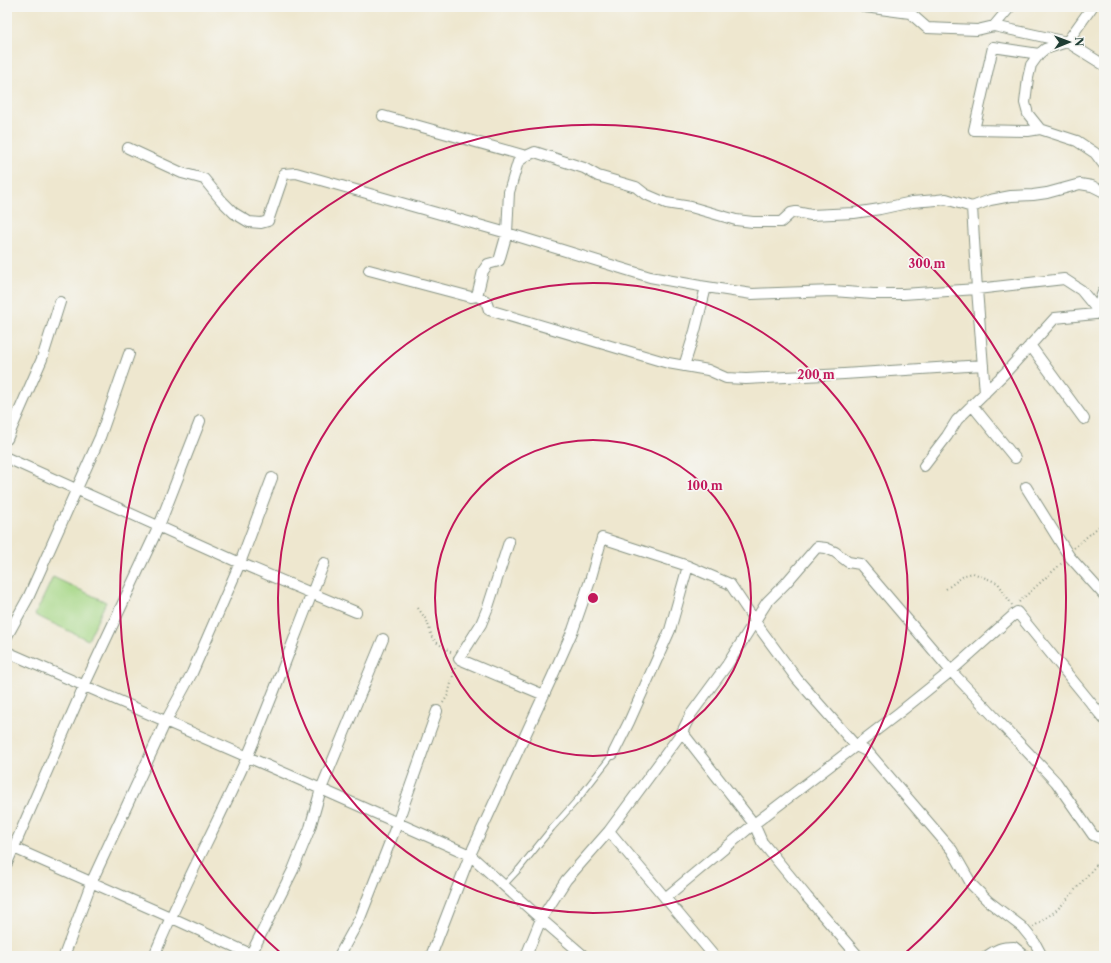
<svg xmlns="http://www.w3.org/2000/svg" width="1111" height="963" font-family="'Libre Caslon Text',serif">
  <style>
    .green { fill: #a6d786; stroke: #628a5d }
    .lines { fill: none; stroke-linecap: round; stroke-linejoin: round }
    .service-casing { stroke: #869282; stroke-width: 7 }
    .minor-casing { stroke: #869282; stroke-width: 12 }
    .path { stroke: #869282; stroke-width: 2; stroke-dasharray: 1 3; stroke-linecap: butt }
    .service { stroke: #fff; stroke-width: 5 }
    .minor { stroke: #fff; stroke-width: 10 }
    .ring { fill: none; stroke: #c2185b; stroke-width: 2 }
    .centre { fill: #c2185b; stroke: #f6f6f2; stroke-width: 2 }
    .ring-label { font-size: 12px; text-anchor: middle; font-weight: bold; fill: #c2185b; stroke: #f6f6f2; stroke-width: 3.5; stroke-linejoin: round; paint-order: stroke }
  </style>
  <rect width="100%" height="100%" fill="#f6f6f2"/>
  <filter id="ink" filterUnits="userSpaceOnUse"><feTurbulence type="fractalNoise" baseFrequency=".025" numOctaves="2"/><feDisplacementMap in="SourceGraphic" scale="8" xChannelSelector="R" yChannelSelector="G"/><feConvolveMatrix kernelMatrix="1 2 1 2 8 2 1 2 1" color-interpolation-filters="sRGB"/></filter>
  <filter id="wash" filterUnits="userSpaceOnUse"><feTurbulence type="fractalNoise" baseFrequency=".012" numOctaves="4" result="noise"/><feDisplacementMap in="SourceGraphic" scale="16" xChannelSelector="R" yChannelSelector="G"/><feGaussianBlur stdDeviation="0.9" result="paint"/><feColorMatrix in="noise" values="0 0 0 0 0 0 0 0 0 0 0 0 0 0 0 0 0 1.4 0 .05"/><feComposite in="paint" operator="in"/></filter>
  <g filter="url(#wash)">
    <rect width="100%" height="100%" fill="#eee7cf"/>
    <path class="green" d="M53,577l53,25 -18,38 -53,-25z"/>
  </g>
  <g filter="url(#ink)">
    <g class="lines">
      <defs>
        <path id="service" d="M503,886l16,-17 33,-41 26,-29 35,-45"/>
        <path id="minor" d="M865,7l45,6 17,15 50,2 17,-4 73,16 37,23
          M994,26l16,-19
          M1039,54l-46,-7 -19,83 54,1 12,-2 37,12 18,12 9,12
          M383,116l143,40 9,-4 49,16 14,8 38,11 9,7 21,9 25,4 45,13 17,2h28l10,-9 5,-1 15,3 43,-2 26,-4 32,-7 25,-2 9,-1 26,8 18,-7 21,-4 22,-1 14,-2 33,-9 12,2 12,6
          M1040,129l-12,-15 -3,-11 3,-25 3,-13 8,-11 6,-5 22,-7 25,-35
          M128,148l54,25 22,6 18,22 12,12 15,9 12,1 7,-2 16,-47 12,-1 211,60 143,44 50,9 52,8 81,-3 40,3h30l74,-5 87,-10 17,11 23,28
          M972,207l5,82 8,104
          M369,270l102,27 6,-1 9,5 3,9 179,53 40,7 18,8 20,1 98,-5 139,-9
          M477,296l6,-25 5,-7 11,-3 8,-28 2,-41 9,-30 8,-6
          M1030,345l54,74
          M684,366l11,-35 11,-44
          M972,405l43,53
          M7,439l35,-80 18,-57
          M7,458l233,105 116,49
          M924,466l23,-30 10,-16 49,-48 49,-54 40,-4c6,-6 4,-16 9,-23
          M1026,487l43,69 35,39
          M509,542l-21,65 -7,17 -22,35 85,36
          M7,636l21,-38 72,-161 29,-83
          M7,652l314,137 149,66 71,64 43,37
          M682,732l72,92 8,18 45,55 51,59
          M613,754l16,-32 41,-92 18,-64
          M609,831l105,125
          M7,845l163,72 85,39
          M7,863l77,-177 75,-160 41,-105
          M665,898l89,-74 146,-112 51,-41 66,-59 87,107
          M64,956l28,-75 74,-160 26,-48 48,-110 32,-85
          M154,956c28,-68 64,-133 94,-201 27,-63 50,-128 76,-192
          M250,956l43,-86 17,-42 11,-39 62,-150
          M339,956l21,-38 37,-94 40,-113
          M431,956l39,-101 83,-180 20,-45 17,-49 12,-43 86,28 42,18 31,46 36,49 59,67 12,6 84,98 20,35 16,16 34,26 13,16 7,13
          M526,956l15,-37 25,-39 43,-49 73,-99 9,-18 36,-49 40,-63 19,-19 31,-36 9,1 9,4 13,10 12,2 91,107 105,111 37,53 11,5
          M987,956c10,-7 14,-9 27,-9l11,9"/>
      </defs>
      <use href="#service" class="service-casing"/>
      <use href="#minor" class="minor-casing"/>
      <path class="path" d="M1074,548l30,-26
        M946,589l19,-14 8,-2 25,10 14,22
        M1019,602l44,-40
        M418,608l9,13 5,16 4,5 16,11
        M443,703l5,-8 7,-27
        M1033,927l20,-14 10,-9 41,-48"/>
      <use href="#service" class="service"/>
      <use href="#minor" class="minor"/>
    </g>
  </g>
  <g class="ring">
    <circle cx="593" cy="598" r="158"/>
    <circle cx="593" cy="598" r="315"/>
    <path d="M283 955A473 473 0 1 1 903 955"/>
  </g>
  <circle cx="593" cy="598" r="6" class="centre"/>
  <g class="ring-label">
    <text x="927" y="268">300 m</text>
    <text x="816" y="379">200 m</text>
    <text x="705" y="490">100 m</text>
  </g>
  <rect width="1111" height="963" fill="none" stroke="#f6f6f2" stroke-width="24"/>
  <g transform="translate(1069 42) rotate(89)" stroke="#f6f6f2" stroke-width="3" paint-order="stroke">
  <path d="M0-3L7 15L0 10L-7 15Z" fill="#1f3d34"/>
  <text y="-6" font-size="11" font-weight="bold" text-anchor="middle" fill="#1f3d34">N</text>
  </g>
</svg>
